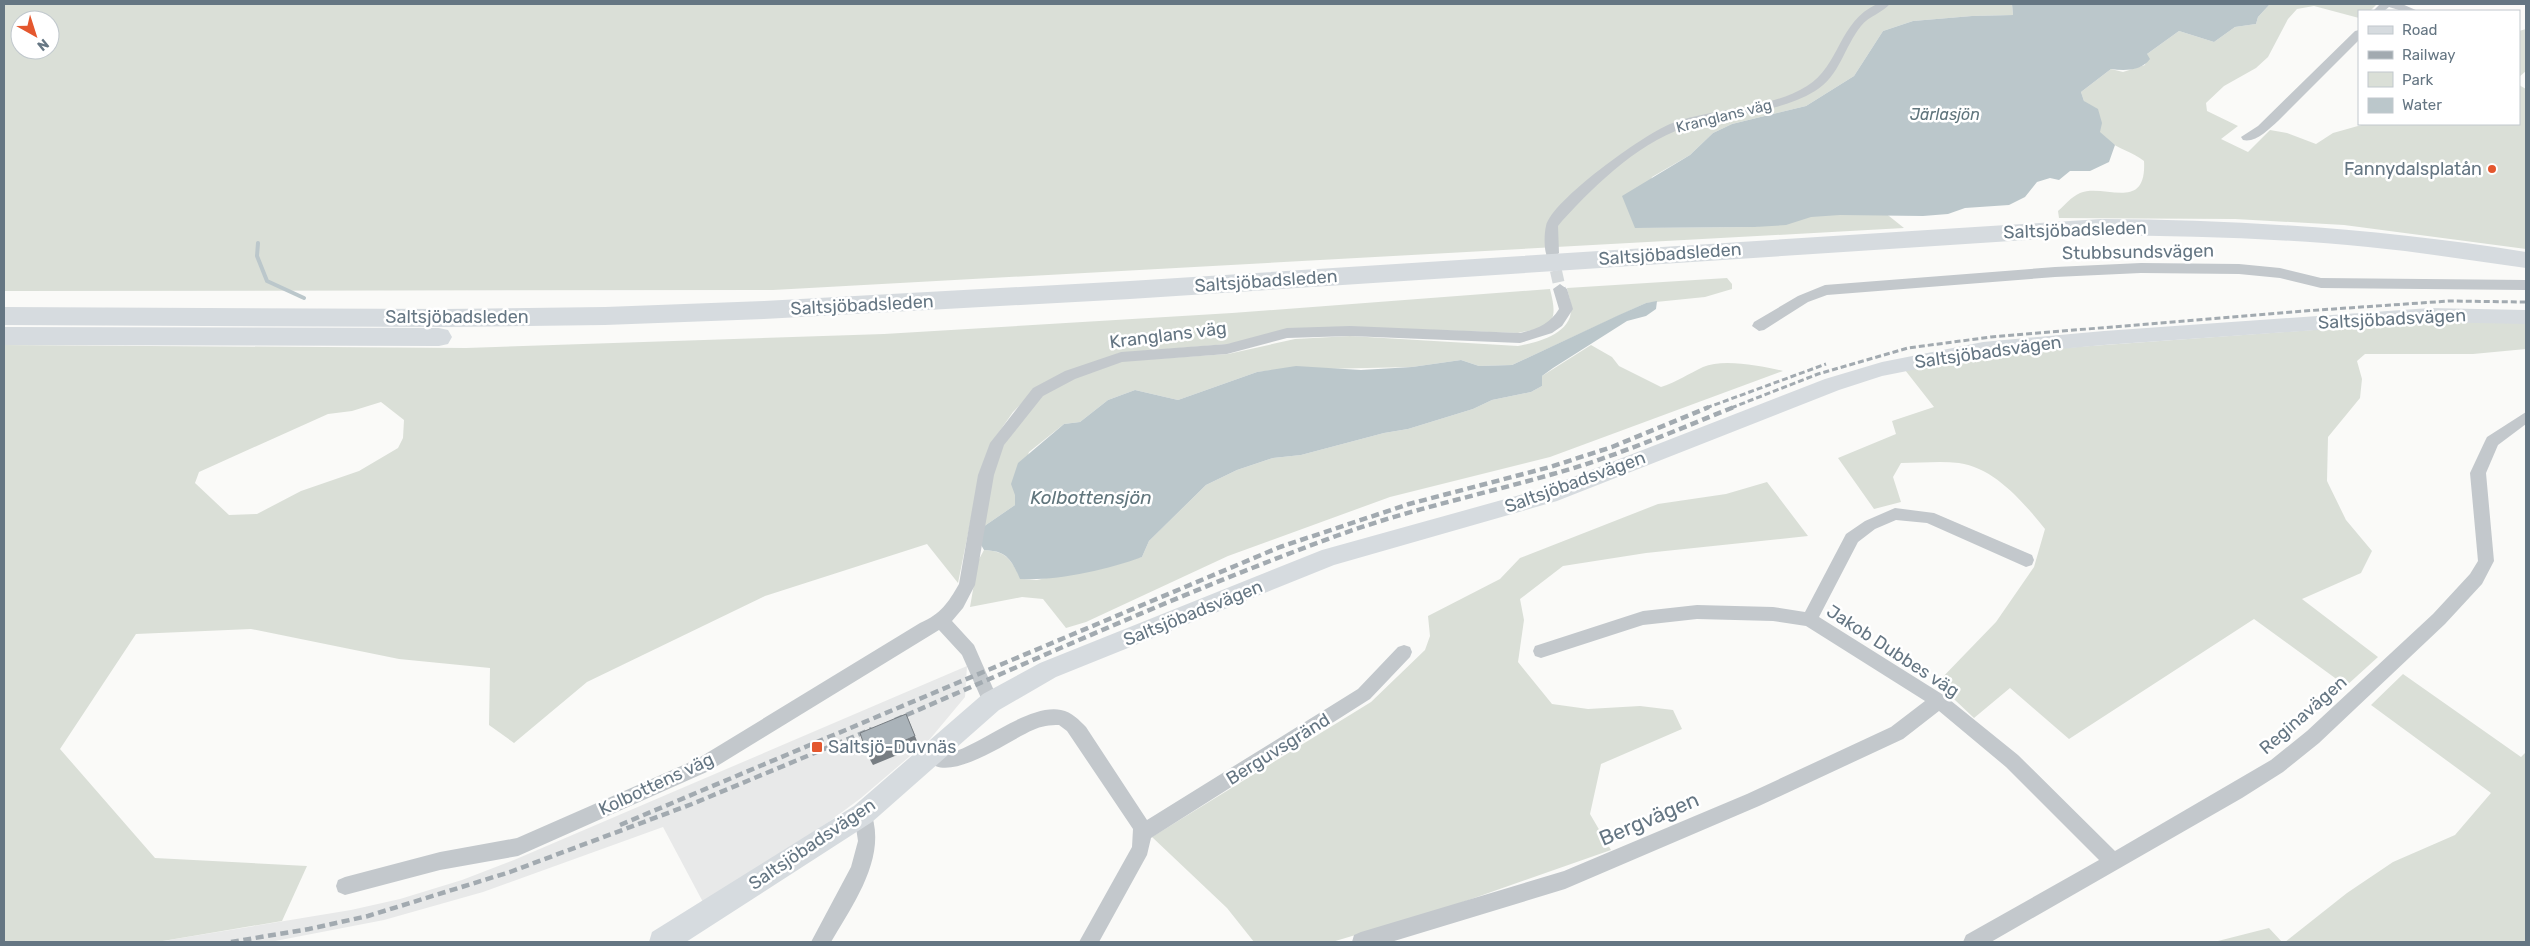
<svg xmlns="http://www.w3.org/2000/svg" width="2530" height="946" font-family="Rubik,sans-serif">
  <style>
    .built { fill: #e8e9e9 }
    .green { fill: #dadfd7; fill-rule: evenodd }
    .water { fill: #bbc7cb }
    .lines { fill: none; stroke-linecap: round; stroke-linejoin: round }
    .stream { stroke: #bbc7cb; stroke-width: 4 }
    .street-tunnel { stroke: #d5d9db; stroke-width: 12; stroke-dasharray: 12 6; stroke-linecap: butt }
    .street { fill: #c3c8cc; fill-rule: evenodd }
    .secondary { fill: #d6dbdf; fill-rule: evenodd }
    .highway { fill: #d6dbdf; fill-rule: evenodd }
    .rail-far1 { stroke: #a2aab0; stroke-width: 3; stroke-dasharray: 6 3; stroke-linecap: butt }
    .rail { stroke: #a2aab0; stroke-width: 4.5; stroke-dasharray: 8 4.5; stroke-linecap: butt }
    .shaded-wall { fill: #777d82 }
    .building { fill: #aab3b9; stroke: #777d82 }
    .poi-dot { fill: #e4572e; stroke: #fff; stroke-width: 2 }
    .labels { text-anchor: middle; stroke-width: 5; stroke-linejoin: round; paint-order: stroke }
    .far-street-label { font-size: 15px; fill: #657683; stroke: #fff }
    .far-water-label { font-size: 16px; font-style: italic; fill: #60757c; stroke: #fff }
    .poi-label { font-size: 18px; fill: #657683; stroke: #fff; text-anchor: end }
    .street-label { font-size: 18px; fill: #657683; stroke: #fff }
    .water-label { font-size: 19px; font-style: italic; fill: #60757c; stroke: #fff }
    .near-street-label { font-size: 21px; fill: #657683; stroke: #fff }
  </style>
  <rect width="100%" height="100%" fill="#fafaf8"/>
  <path class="built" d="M967,666l-2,31 -35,42 -69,59 -31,23 -126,83 -41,-77 -180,65 -99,28 -114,22h-113l194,-32 49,-11 62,-19 52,-20z"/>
  <path class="green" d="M4,4h2008l1,11 -41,1 -59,5 -30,10 -29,45 -48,30 -74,18 -19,9 -23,22 -38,22 -16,51 119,-1 84,-20 45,5 20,16 -1131,62 -769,1zM20,20h30v30h-30z
    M2270,4h107l-7,7h-11v7l-45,-12 -17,3 -9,10 -20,38 -12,11 -32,18 -18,17 1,8 31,15 -17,13 27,13 22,-22 17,3 29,11 17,-11 32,-9h154v-39l7,4v160l-182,-24 -109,-6 -176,-1 -1,-7c7,-6 13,-14 22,-18 24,-10 67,20 64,-32 -11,-9 -26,-12 -37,-21 -13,-10 -21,-33 -26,-48l30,-23 12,3 22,-7 2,-11 32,-23 35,11 21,-15 21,-3 2,-7z
    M2526,29v42l-7,6v5v-51z
    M1727,278l5,6v5l-27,8 -59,6 -134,62 -33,1 -18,-6 -49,7 -137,3 -18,2 -79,28 -43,-10 -27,10 -28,22 -16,2 -35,28 -14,43v10l-32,22 7,-52 11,-27 41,-54 30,-16 51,-17 105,-7 67,-15 55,-3 168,10c19,-4 55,-12 53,-39 0,-6 -3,-13 -4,-19z
    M1550,289c9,35 2,37 -32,44l-166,-6 -124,17 -109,9 -81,34 -25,25 -21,30 -12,32 -22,109 -31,-39 -162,52 -178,86 -73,61 -25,-18 1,-57 -91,-9 -148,-30 -115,5 -76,115 95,109 152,8 -25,55 -125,21h-153v-597l462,3 418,-14 348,-21zM381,402l23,18 -1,18 -5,10 -39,23 -58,20 -44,23 -28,1 -34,-32 4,-11 129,-58 24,-3z
    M2465,319l61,4v26l-53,5h-108l-8,7 5,18 -2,19 -32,39 -1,44 19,39 26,31 -11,22 -59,26 76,58 -32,29 -92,-67 -185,120 -59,-51 -36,30 -37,-35 59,-61 38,-55 11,-38c-21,-26 -50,-61 -86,-66 -19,-2 -39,0 -58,0l-8,14 8,25 -27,7 -36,-51 58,-24 -4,-13 42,-14 -29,-37 89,-17z
    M1591,345l21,12 7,9 42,21c16,-5 27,-13 42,-20 20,-9 59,-1 80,4l-233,86 -160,40 -162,59 -142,66 -20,6 -23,-29 -21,-2 -52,10 8,-46 6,-11c23,1 27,10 37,29l16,1 105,-23 7,-16 57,-56 31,-15 36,-12 28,-3 83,-22 24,-4 65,-20 19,-9 39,-8 11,-6v-10z
    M1767,482l41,54 -162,17 -83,13 -43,33 4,21 -6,42 34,42 36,5 52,-3 33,4 9,19 -81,35 -11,50 21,36 -168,59 -111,33h-78l-27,-34 -75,-71 219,-135 54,-52 5,-14 -2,-20 72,-37 20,-21 138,-54 68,-10z
    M2403,674l118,83 5,-5v190h-241l62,-49 46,-31 62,-27 36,-42 -120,-88z
    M2269,928l13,14h-68z"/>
  <path class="water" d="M2012,4h258l-12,13 -2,7 -21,3 -21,15 -35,-11 -32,23 3,5c-9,12 -25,12 -39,10l-30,23 3,9 14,8 4,14 -2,9 15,13 -6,17 -19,9h-20l-11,9 -9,-2 -13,4 -12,15 -16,8 -44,3 -17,6 -25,2 -83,-1 -29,2 -25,8 -31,2 -120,1 -13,-32 68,-41 23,-22 19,-9 74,-18 48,-30 29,-45 30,-10 59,-5 41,-1z
    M1657,301l-1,8 -10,7 -19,5 -74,47 -11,8v10l-11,6 -39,8 -19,9 -65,20 -24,4 -83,22 -28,3 -36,12 -31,15 -57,56 -7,16c-36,13 -84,24 -122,22 -9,-20 -13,-28 -36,-29l-4,-7 3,-16 32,-22v-10l-4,-11 7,-21 46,-39 16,-2 28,-22 27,-10 43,10 79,-28 39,-6 65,4 51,-3 49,-7 18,6 33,-1 107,-50 27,-12z"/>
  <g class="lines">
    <path class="stream" d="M258,243l-1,13 10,25 37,17"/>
    <path class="street-tunnel" d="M1552,253l8,36"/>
    <path class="street" d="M1877,4h13c-8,9 -21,12 -29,22 -17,21 -21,50 -46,65 -36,22 -80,22 -120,33 -53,15 -97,58 -133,97l-4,5 1,27 -7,5 -5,-2c-3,-6 -3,-22 -1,-30 6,-26 97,-91 124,-102 44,-17 96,-13 137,-38 33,-20 31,-64 70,-82z
      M2380,4h22l16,7h-16l-13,-4 -5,4h-11z
      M2359,30v10l-81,81c-9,8 -22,22 -35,19l-2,-3 17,-11 97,-95z
      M2141,263l98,1 41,4 41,10 205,2v10l-205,-2 -41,-10 -41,-4 -98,-1 -86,4 -228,18 -19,7 -44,28 -5,1 -7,-5 2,-4 44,-26 27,-11 230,-18z
      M1560,284l7,5 6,20 -11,17 -10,7 -32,10 -170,-7 -63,2 -60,16 -105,8 -47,17 -32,17 -39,49 -10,30 -19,110 -12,23 -11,13 22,24 25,57 -2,5 -6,3 -6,-3 -23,-52 -23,-25 -230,141 -191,85 -78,14 -95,25 -7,-3 -2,-6 2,-6 7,-3 95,-25 77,-14 180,-79 223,-136c21,-9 28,-20 39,-39l19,-109 12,-32 43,-55 32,-17 56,-19 106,-8 60,-16 63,-2 170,7c17,-4 30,-9 39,-24l-6,-20z
      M2526,412v12l-28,21 -12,28 8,88 -12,23 -37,40 -126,119 -36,29 -41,26 -251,144h-28l3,-7 133,-75 -93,-93 -67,-56 -36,28 -144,67 -194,83 -174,53h-39l2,-7 7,-3 203,-61 183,-77 144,-67 34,-26 -119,-75 -33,-5 -76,-2 -54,6 -102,33 -6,-2 -2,-5 2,-5 108,-35 54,-6 76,2 32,5 41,-78 19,-13 30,-13 39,5 98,42 2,5 -2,5 -6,2 -99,-44 -31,-3 -21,9 -17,13 -39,75 126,79 73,59 97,96 156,-91 36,-29 126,-117 37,-40 8,-13 -8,-88 15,-32 2,-4z
      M1404,645l6,2 2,5 -2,5 -40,42 -219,139 -4,17 -48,87h-20l53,-95 1,-18 -66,-98 -8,-6c-9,0 -18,1 -26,5 -24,10 -93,62 -110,24l3,-6 6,-2 13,7 11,-2c29,-10 74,-47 105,-41 11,2 18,10 25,17l61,93 211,-131 40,-42z
      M863,806l6,2c21,46 -16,96 -38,134h-20l40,-75 7,-26 -4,-27 3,-6z"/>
    <path class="secondary" d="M2430,308l96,2v14l-96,-2 -326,23 -121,11 -101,20 -43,14 -282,111 -223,64 -278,112 -57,33 -127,112 -186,120h-37l3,-10 202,-126 129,-112 57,-31 282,-113 223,-62 280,-109 57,-17 101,-20 121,-11z"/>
    <path class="highway" d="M2101,219c143,1 284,10 425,33v16c-53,-7 -105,-16 -158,-21 -89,-9 -178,-11 -267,-12l-971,64 -366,20 -159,6 -161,2 -440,-2v-18l440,2 161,-2 159,-6 366,-20z
      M4,327l435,1 9,2 4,7 -4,7 -9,2 -435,-1z"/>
    <path class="rail-far1" d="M1706,408l120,-44
      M1731,408l87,-34 90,-26 83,-11 313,-26 145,-10 77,1"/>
    <path class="rail" d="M895,720c146,-63 291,-129 441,-184 71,-26 144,-41 217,-62 62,-17 121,-43 181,-67
      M620,825l660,-278 129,-43 141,-37 62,-20 97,-40
      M231,942l78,-13 59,-13 142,-44 182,-68 180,-75"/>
  </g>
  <path class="shaded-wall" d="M906,714l13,32 -46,19 -5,-9z"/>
  <path class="building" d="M906,714l9,22 -47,20 -8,-23z"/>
  <g class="poi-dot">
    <circle cx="2492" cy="169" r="5"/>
    <rect x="811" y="741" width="12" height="12" rx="2.5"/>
  </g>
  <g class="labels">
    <g class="far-street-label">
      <text transform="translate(1724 116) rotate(-14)" y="5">Kranglans väg</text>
    </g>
    <g class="far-water-label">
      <text x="1945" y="120">Järlasjön</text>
    </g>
    <g class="poi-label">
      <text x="2482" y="175">Fannydalsplatån</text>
      <text x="828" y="753" text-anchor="start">Saltsjö-Duvnäs</text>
    </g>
    <g class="street-label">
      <text transform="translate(2075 230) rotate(-2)" y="6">Saltsjöbadsleden</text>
      <text transform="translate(2138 252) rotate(-1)" y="6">Stubbsundsvägen</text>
      <text transform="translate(1670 254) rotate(-4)" y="6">Saltsjöbadsleden</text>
      <text transform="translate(1266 281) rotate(-4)" y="6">Saltsjöbadsleden</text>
      <text transform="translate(862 305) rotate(-3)" y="6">Saltsjöbadsleden</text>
      <text x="457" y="323">Saltsjöbadsleden</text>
      <text transform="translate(2392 319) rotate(-3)" y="6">Saltsjöbadsvägen</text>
      <text transform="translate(1168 335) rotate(-7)" y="6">Kranglans väg</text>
      <text transform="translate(1988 352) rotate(-8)" y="6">Saltsjöbadsvägen</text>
      <text transform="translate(1575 482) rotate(-20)" y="6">Saltsjöbadsvägen</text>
      <text transform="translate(1193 613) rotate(-22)" y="6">Saltsjöbadsvägen</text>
      <text transform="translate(1893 651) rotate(33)" y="6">Jakob Dubbes väg</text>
      <text transform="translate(2303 715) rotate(-41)" y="6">Reginavägen</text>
      <text transform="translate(1278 749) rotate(-32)" y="6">Berguvsgränd</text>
      <text transform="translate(656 784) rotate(-25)" y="6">Kolbottens väg</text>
      <text transform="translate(812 844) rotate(-34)" y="6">Saltsjöbadsvägen</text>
    </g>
    <g class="water-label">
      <text x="1091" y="504">Kolbottensjön</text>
    </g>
    <g class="near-street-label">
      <text transform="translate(1649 819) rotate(-23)" y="7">Bergvägen</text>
    </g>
  </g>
  <rect width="2530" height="946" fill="none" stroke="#657683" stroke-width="10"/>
  <rect x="2358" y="10" width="162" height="115" fill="#ffffff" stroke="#c1c8cd"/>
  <rect x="2368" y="26" width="25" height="8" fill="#d6dbdf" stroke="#c1c8cd"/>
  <text x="2402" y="35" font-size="15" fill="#657683">Road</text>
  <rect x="2368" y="51" width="25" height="8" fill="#a2aab0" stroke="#c1c8cd"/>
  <text x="2402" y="60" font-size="15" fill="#657683">Railway</text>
  <rect x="2368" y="72" width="25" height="15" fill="#dadfd7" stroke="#c1c8cd"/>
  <text x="2402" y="85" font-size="15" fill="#657683">Park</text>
  <rect x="2368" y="98" width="25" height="15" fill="#bbc7cb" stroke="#c1c8cd"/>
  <text x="2402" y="110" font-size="15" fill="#657683">Water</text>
  <g transform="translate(35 35) rotate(141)"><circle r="24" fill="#ffffff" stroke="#c1c8cd"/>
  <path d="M0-4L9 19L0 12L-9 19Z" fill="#e4572e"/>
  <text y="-8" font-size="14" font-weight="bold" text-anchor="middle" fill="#657683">N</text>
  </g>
</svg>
